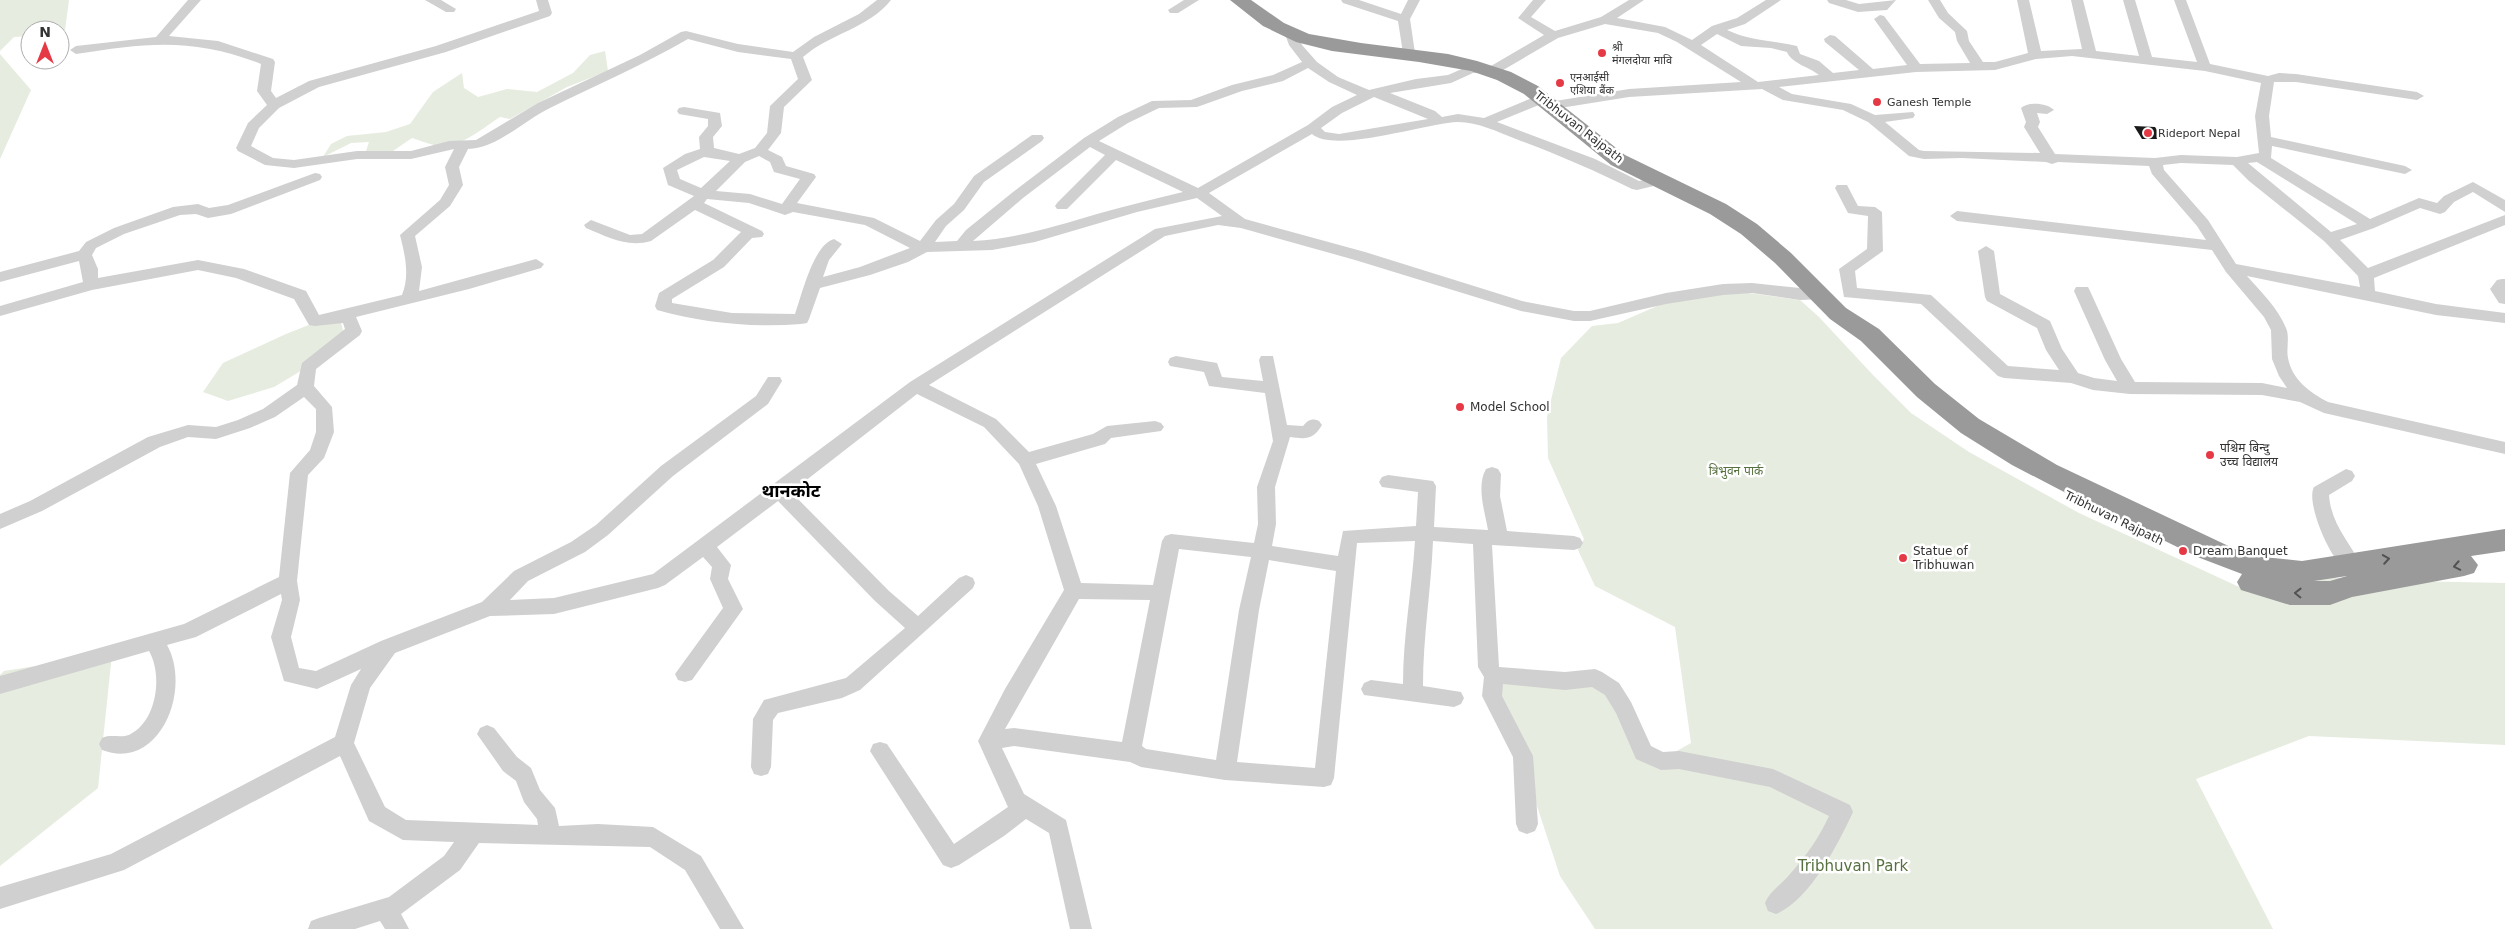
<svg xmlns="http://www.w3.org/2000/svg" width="2505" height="929" font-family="'DejaVu Sans','Noto Sans Devanagari',sans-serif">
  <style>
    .green { fill: #e6ecdf }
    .building { fill: #1a1a1a }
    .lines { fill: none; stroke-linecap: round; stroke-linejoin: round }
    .minor { fill: #d0d0d0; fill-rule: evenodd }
    .highway { fill: #9a9a9a; fill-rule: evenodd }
    .oneway { stroke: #525252 }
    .poi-dot { fill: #e63946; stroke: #fff; stroke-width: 2 }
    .labels { text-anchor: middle; stroke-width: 5; stroke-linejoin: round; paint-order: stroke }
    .far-poi-label { font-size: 11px; fill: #333; stroke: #fff; text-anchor: start }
    .street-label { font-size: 12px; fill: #333; stroke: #fff }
    .poi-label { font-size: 12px; fill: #333; stroke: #fff; text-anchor: start }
    .park-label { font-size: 12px; fill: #56703f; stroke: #fff }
    .near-park-label { font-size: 15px; fill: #56703f; stroke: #fff }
    .district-label { font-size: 18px; font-weight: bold; fill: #000; stroke: #fff }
  </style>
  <rect width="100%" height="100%" fill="#fff"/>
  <path class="green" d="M0,0h69l-4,30 -5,2v-2h-30v6l-16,1 -14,14z
    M605,51l3,20 -41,16 -57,32 -10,-2c-17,11 -40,31 -61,29 -9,-1 -19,-6 -27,-8l-19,13h-27l3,-9 -18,1 -28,14 8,-13 16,-8 39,-4 24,-8 23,-32 29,-19 2,15 14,9 29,-8 30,3 36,-19 17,-18z
    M0,54l31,36 -31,69z
    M1726,290l74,10 19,17 54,58 38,38 58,39 110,61 158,73 38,10 5,-23 82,7 143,3v162l-196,-9 -113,43 77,150h-678l-35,-53 -66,-201 101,3 66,82 30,-17 -16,-116 -80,-41 -17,-36 6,-11 -36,-81 -1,-41 14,-59 31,-32 26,-3 67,-29z
    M329,317l11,2 4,15 -45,38 -25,15 -46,14 -25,-9 20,-29 63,-29z
    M112,654l-14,134 -98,78v-191l4,-4z"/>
  <path class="building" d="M2134,126l21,1 8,12h-21z"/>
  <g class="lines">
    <path class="minor" d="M188,0h13l-32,36 49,5 55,18 2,3 -4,29 5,7 33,-17 127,-35 103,-35 -3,-11h12l4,13 -2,3 -104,36 -127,35 -40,21 -20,20 -8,18 22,12 21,2 63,-9h54l38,-10 27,-1 62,-37 102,-48 41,-23 5,-1 52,13 55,8 21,-15 45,-23 18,-14h14c-22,28 -62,34 -88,57l9,23 -28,27 -3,26 -13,17 14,7 4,9 28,8 2,3 -19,26 77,15 46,23 16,-21 18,-16 20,-28 58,-41h10l2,3 -2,3 -58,41 -20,28 -18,16 -11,16 22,-1 9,-11 47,-38 71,-54 34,-21 34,-16 39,-1 41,-15 41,-10 29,-13 -13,-17 -4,-11 6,-4 5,1 6,14 15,17 21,15 31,13 47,-11 32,-4 23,-10 20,1 53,-31 -26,-17 15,-18h13l-15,17 24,14 46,-14 28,-17h15l-27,18 48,9 27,13 20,-14 25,-8 29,-18h15l-36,24 -18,6c23,11 45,10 70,16l3,8 19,7 14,12 26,-3 -34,-28 -1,-3 6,-4 5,1 38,33 34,-4 -33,-46 6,-4 4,1 36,48 50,-1 -13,-22 -2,-9 -16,-14 -11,-18h12l8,13 19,18 2,10 14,21h12l33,-9 -11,-53h12l12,51 41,-2 -11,-49h12l13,51 43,5 -16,-56h12l17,57 45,5 -23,-62h12l24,64 58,12 11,-3 17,1 121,18 7,4 -7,4 -121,-18h-22l-5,34 2,21 134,29 7,4 -7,4 -133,-28 -1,12 99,61 49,-21 18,5 7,-7 29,-14 32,18v12l-32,-20 -19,10 -9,10 -5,2 -20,-6 -46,20 -34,12 28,28 137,-53v10l-131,53 1,13 61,13 69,9v10l-69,-8 -189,-39c14,16 31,32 39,52 4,9 0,21 2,30 4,22 23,35 40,44l177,40v12l-181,-41 -24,-11 -38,-7 -132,-1 -37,-4 -22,-7 -67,-5 -6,-2 -77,-72 -77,-7 -5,-28 28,-20 1,-33 -20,-3 -13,-25 2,-3h10l11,21 17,1 7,5 1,39 -28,20 2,17 74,7 77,71 51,4 -13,-20 -9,-22 -50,-27 -2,-4 -7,-46 8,-5 8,5 6,43 50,27 12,28 16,24 16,5 23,3 -12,-21 -31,-69 2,-4h12l2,4 31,68 14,23 127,1 25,5 -8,-12 -7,-17 -1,-29 -7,-13 -38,-45 -14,-22 -255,-29 -7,-5 7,-5 249,29 -9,-14 -45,-52 -3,-8 -91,-4 -6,2 -6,-2 -84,-4 -38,1 -15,-3 -41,-34 -25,-12 -60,-10 -21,-11 -133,8 -75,12 -5,-1 -2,-3 2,-3 80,-13 112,-7 -64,-40 -19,-9 -53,-9 -47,14 -60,35h-25l-22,10 -61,10 45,18 7,6 16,-3 26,4 55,-23h10l2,3 -2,3 -52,21 98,37 44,22 22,-5 5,1 2,3 -2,3 -29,7 -5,-1c-38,-19 -76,-35 -116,-50 -18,-7 -38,-17 -58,-17 -32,1 -123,32 -146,12l-103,59 36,26 120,33 157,49 52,10h16l76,-18 57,-9 29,-1 67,7 6,1 2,4 -2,4 -25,1 -48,-7 -29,2 -57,9 -76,17h-16l-53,-10 -166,-51 -114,-32 -23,-3 -53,11 -236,149 67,34 33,33 64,-18 14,-8 48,-5 6,2 3,4 -3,4 -50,7 -6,6 -69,20 20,42 25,77 72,2 9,-44 3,-5 6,-2 83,9 4,-19 -1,-37 16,-46 -8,-48 -56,-7 -5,-14 -34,-6 -2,-4 2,-4 6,-2 41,7 5,14 41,4 -4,-21 2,-4h12l14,69 16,1c5,-6 8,-8 16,-5l3,4c-9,15 -16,14 -32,12l-15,50 1,37 -4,22 66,10 5,-25 73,-5 2,-34 -36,-5 -3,-5 3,-5 6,-2 45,6 3,5 -2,41 54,3c-3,-18 -12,-44 -2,-61l6,-2 6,2 3,5 -1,22 7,35 67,5 6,2 3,5 -3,5 -6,2 -82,-5 7,122 66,5 30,-3 7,3 17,11 12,19 20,44 12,6 16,-1 94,18 77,36 3,7c-15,32 -43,88 -77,102l-8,-3 -3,-8c5,-12 17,-19 25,-29 16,-18 29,-36 39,-58l-59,-29 -91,-18 -18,1 -25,-11 -20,-46 -11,-18 -13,-8 -27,3 -62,-6 -1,12 31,60 5,68 -3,7 -8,3 -8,-3 -3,-7 -3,-67 -31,-61 2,-19 -6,-10 -5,-123 -40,-3c-2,49 -10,96 -10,145l38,6 3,6 -3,6 -7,3 -90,-12 -3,-6 3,-6 7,-3 32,4c0,-48 9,-95 12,-143l-58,2 -23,235 -3,7 -7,2 -99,-7 -84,-13 -11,-5 -116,-16 -12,2 22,46 42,26 26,109h-22l-21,-96 -23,-14 -22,17 -45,29 -8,3 -8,-3 -73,-114 3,-7 7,-2 7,2 67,100 54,-37 -30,-66 27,-52 59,-99 -26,-84 -19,-42 -35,-37 -67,-33 -126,98 98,99 29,25 41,-38 7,-3 7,3 2,5 -2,5 -113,102 -18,8 -64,15 -5,7 -2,47 -3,7 -7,2 -7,-2 -3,-7 2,-48 11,-19 82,-22 59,-50 -30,-27 -97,-100 -61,46 14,18 -3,14 15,30 -51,71 -7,2 -7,-2 -3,-6 48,-66 -13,-29 2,-12 -9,-10 -38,28 -7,3 -104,26 -64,2 -95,37 -25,35 -16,55 31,64 21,13 132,5 -1,-6 -13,-17 -8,-21 -13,-10 -26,-37 3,-6 7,-3 7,3 23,29 14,11 9,22 15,18 4,18 39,-2 55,3 48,29 43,73h-24l-35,-59 -35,-23 -171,-4 -19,27 -59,44 8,15h-24l-5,-8 -25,8h-47l3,-8 8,-3 70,-21 55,-41 10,-14 -51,-2 -34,-19 -29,-65 -216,114 -124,39v-22l111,-33 224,-117 16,-52 10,-16 -44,20 -33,-8 -13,-44 11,-37 -1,-6 -85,43 -29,8c25,44 -7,127 -65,105l-3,-6 3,-6c8,-4 19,0 27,-3 28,-13 34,-60 20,-84l-149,43v-18l184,-52 95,-47 11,-104 20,-23 6,-18v-23l-12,-12 -29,20 -25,11 -34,11 -28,-2 -28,10 -118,64 -42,18v-15l30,-13 118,-64 40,-12 28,2 22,-7 25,-11 34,-24 5,-22 43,-34 -2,-6 -28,3 -6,-1 -15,-26 -58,-21 -38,-8 -106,20 -92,26v-10l83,-24 -4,-21 -79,21v-10l79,-21 7,-9 28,-14 59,-21 25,-3 11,4 19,-3 87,-32 5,1 2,3 -2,3 -89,34 -23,4 -12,-4 -16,1 -56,19 -28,14 -4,7 6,14v9l100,-18 46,9 62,22 13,24 83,-20c8,-20 3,-40 -2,-60l40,-35 9,-15 -4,-18 9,-18 -43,10h-54l-63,9 -29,-3 -27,-14 -2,-3 12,-25 19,-18 -10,-14 4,-27c-68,-27 -115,-21 -185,-10l-6,-4 6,-4 80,-9zM1717,34l24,12 30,2 16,4c4,11 22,15 32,23l-61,7 -57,-37zM688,39l50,13 53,7 7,20 -28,27 -3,27 -12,15 -16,6 -25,-6 -1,-11 9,-11 -2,-13 -36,-6 -5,1 -2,3 2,3 29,5v7l-9,11 1,12 -15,5 -22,14 5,17 26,11 -52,38 -12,1 -39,-15 -7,5 2,3c22,9 41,20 65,13l44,-31 46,22 -28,28 -54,33 -4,13 2,4c47,13 96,18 144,14l6,-1 2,-4 11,-31 50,-13 38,-13 19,-10 65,-2 43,-8 102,-30 60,-14 25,18 -67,13 -245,153 -257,192 -99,24 -44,2 18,-19 57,-29 23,-17 65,-59 95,-72 14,-23 -2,-4h-12l-12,19 -95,70 -65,59 -25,17 -57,29 -32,31 -101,39 -65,30 -17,-3 -8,-31 9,-37 -3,-19 11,-106 16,-17 10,-26 -2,-25 -18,-21 2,-17 44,-34 2,-4 -6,-14 113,-28 72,-21 3,-4 -8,-5 -117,32 3,-24 -7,-31 35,-30 13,-21 -4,-18 9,-18c30,-1 55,-28 82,-41 46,-23 93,-43 138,-69zM2072,56l133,15 56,12 -6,33 4,37 -22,4 -56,-2 -26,3 -100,-4 -17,-27 2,-5 -3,-9 10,1 7,-4c-6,-7 -26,-9 -33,-2l5,14 -2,5 16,26 -116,-2 -5,-1 -34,-28 28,-4 2,-3 -2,-3 -38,3 -24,-11 -59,-10 -13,-7 137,-15 79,-2 41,-11zM1308,68l21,14 28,13 -25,12 -24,18 -110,63 -99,-47 29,-18 31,-15 38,-1 45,-16 41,-10zM1374,97l54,22 -89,15 -14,-2 -4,-4 21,-15zM1090,147l15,8 -48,48 -2,3 2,3h10l49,-49 67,32c-29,7 -58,14 -86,22 -41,12 -81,25 -124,27l50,-43zM759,156l11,6 4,10 26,7 -18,25 -32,-10 -34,-3 29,-29zM704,157l26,4 -29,27 -21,-9 -3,-9zM2257,162l100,62 -26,8 -83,-69zM2181,163l52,2 16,16 75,60 34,35 2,11 -124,-23 -28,-44 -44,-50 -1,-5zM707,199l42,4 36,12 8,-3 72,13 45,23 -50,19 -37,10 6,-17 13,-16 -8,-5c-21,6 -32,56 -39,75l-63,-1 -60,-10v-4l52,-32 28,-29 10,-1 2,-3 -2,-3 -58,-28zM1179,549l72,8 -12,53 -23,150 -70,-11 -4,-3zM1269,560l67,11 -21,197 -78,-6 22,-152zM1079,599l71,1 -28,142 -108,-14 -9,1z
      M425,0h16l15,9 -2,3h-8z
      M1184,0h15l-21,13h-8l-2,-3z
      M1341,0h18l42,14 7,-14h12l-10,19 5,34 -1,3 -5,1 -6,-4 -5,-32 -55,-18z
      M1827,0h19l13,4 37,-4 -9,10 -29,2 -29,-9z
      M2502,279h3v25l-6,-1 -9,-14 7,-9z
      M2346,469l6,2 3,5 -3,5 -23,14c2,29 20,46 32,70l-2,5c-5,2 -7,3 -12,1 -15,-8 -42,-68 -33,-84z"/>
    <path class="highway" d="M1230,0h21l33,23 25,11 52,9 87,11 29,7 34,11 27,14 87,69 101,49 31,20 34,29 55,55 33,21 56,55 44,35 78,46 180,85 27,7 38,4 203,-32v22l-34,5 7,9 -4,8 -10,3 -112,21 -22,8h-40l-49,-15 -4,-8 5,-8 -42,-16 -134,-65 -54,-28 -51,-32 -44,-36 -56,-56 -31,-22 -55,-56 -34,-29 -31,-20 -99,-49 -87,-71 -27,-14 -26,-9 -52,-9 -87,-11 -36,-9 -33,-16zM2347,576l-17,5h-16z"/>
  </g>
  <defs><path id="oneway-chevron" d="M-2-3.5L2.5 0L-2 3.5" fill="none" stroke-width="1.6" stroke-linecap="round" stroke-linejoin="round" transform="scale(1.25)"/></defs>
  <g class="oneway">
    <use href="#oneway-chevron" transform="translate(2386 559) rotate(-9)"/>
    <use href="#oneway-chevron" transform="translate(2457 566) rotate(169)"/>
    <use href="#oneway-chevron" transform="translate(2298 593) rotate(-179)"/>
  </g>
  <g class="poi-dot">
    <circle cx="1602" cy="53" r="5"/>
    <circle cx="1560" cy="83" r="5"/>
    <circle cx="1877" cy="102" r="5"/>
    <circle cx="2148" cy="133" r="5"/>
    <circle cx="1460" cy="407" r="5"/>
    <circle cx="2210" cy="455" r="5"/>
    <circle cx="2183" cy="551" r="5"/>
    <circle cx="1903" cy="558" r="5"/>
  </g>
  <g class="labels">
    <g class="far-poi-label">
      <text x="1612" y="51">श्री<tspan x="1612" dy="13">मंगलदोया मावि</tspan></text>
      <text x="1570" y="81">एनआईसी<tspan x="1570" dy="13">एशिया बैंक</tspan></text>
      <text x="1887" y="106">Ganesh Temple</text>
      <text x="2158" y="137">Rideport Nepal</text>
    </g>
    <g class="street-label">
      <text transform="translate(1579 127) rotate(38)" y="4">Tribhuvan Rajpath</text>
      <text transform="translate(2114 518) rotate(26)" y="4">Tribhuvan Rajpath</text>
    </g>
    <g class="poi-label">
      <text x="1470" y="411">Model School</text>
      <text x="2220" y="452">पश्चिम बिन्दु<tspan x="2220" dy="14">उच्च विद्यालय</tspan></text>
      <text x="1913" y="555">Statue of<tspan x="1913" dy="14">Tribhuwan</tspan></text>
      <text x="2193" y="555">Dream Banquet</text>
    </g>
    <g class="park-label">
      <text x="1736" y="475">त्रिभुवन पार्क</text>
    </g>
    <g class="near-park-label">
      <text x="1853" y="871">Tribhuvan Park</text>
    </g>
    <g class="district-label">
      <text x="791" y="497">थानकोट</text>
    </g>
  </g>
  <g transform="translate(45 45)"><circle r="24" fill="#ffffff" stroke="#adadad"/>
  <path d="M0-4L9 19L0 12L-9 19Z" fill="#e63946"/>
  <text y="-8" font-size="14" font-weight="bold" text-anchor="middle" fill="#333333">N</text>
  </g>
</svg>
